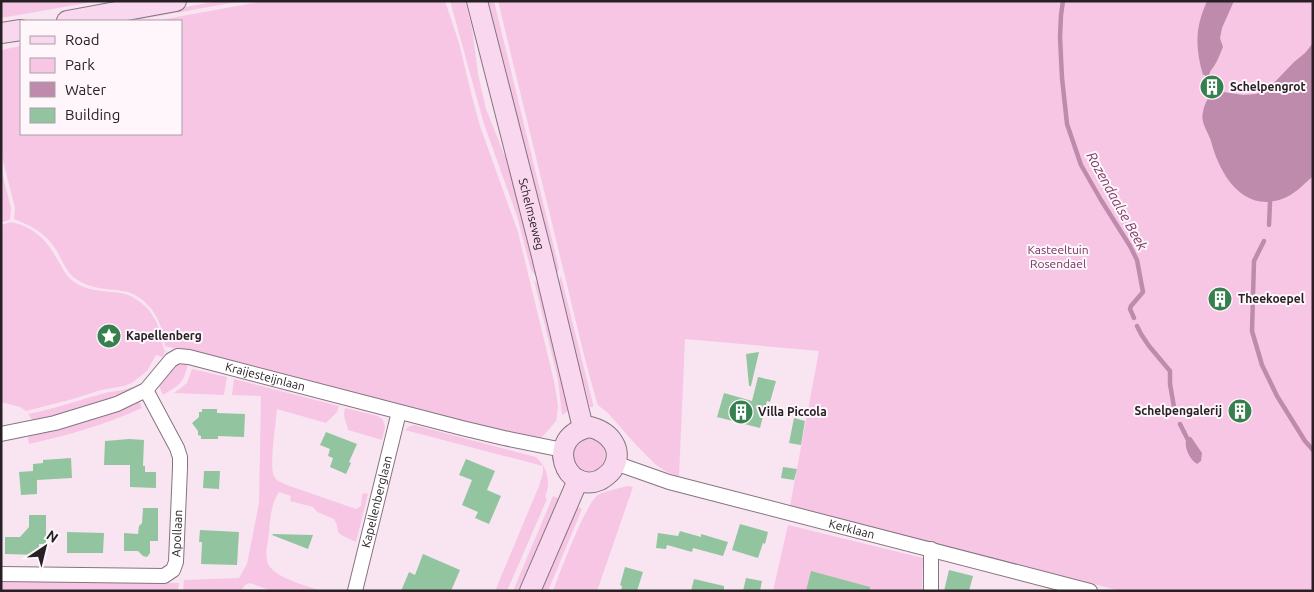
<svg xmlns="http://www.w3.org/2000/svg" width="1314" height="592" font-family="Ubuntu,sans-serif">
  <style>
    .green { fill: #f7c6e5 }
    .water { fill: #be8bac }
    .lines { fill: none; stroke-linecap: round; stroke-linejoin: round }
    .stream { stroke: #be8bac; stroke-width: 4.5 }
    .building { fill: #92c59f }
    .street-casing { stroke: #85747e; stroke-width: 16 }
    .secondary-casing { stroke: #85747e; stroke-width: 22 }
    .street { stroke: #fff; stroke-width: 14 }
    .secondary { stroke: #f9d7ef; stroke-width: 20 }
    .labels { text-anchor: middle; stroke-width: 4; stroke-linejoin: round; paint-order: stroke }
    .poi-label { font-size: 12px; font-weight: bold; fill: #272024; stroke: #fef6fb; text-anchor: start }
    .street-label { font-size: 12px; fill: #272024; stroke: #fef6fb }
    .park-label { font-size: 12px; fill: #733460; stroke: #fef6fb }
    .water-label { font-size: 14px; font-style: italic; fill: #7b3b67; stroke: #fef6fb }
  </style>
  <rect width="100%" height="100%" fill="#f8e5f1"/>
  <path class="green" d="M1,1h97l-97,17z
    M219,1h23l-111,20h-24z
    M264,1h181l14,42 12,50 9,33 38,106 36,149 4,24 -1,11 -1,5 -12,14 -3,2 -28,-3 -115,-28 -233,-60c-2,-23 -14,-46 -37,-54 -4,-1 -8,-1 -12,-2 -13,-1 -29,-3 -40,-11 -9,-6 -13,-17 -18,-26 -11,-19 -24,-26 -44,-34l1,-11 -14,-55v-103l20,-4v88h160v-113h-26z
    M450,1h15l7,27 6,46 8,35 20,50 17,55 16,66 -8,-10 -14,-54 -33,-92z
    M487,1h7l65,267 -4,13z
    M498,1h815v590h-192l-331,-85 29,-155 -134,-12 -6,138 -14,-6 -10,-7 -18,-18 -29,-33 -9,-7 -2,-3 -13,-48z
    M1,169l10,39 -1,12 -9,2z
    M11,222c23,5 36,18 46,37 5,8 9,17 16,22 15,12 35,9 52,13 8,2 17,9 23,15 5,6 10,15 12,23 2,7 2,13 5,19l-2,6 -7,-2 -9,16 -15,12 -8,3 -23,4 -28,9 -47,12 -6,-4 -19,-5v-177z
    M561,276l32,128v3h-3l-4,-16 -12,-35 -17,-68z
    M534,280l9,10 14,57 11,64 -6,4 -4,-35z
    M185,363l3,1c-5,20 -7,20 -25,31l-4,-9 17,-21z
    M192,369l35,8 -3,18 -50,-2 13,-10z
    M234,379l105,27 -2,6 -11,11 -49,-14c-1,12 -8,59 -3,67 2,5 8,7 13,9l69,24 5,-3 1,-11 2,-2 4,1 -12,48 -15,-7 -3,-3 -1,-7 -3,-6 -17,-7 -4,-5 -23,-6 1,-5 -12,-4c-8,12 -9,27 -10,41 -1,9 -4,19 -2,27 2,17 41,26 55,31h-50l-22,-8 -5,2 -4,6h-58l1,-11 55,-2 8,-14 12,-61 2,-107 -29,-1z
    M132,387l1,3 -24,10 -23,9 -52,13 -6,-8c26,-5 51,-14 77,-21 9,-2 18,-2 27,-6z
    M139,401l3,7c-37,17 -74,27 -113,36l-1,-6 2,-3 24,-5 48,-14z
    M345,408l33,8 5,4 2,7 -3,13 -34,-10c-1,-10 -6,-11 -3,-22z
    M414,425l122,32c12,11 15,25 9,40l2,2 -40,92h-12l44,-105 4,-13v-7l-138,-36 5,-4z
    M573 455a16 16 0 1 1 32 0a16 16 0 1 1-32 0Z
    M628,486l5,1 -36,104h-44c6,-16 33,-89 45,-96 7,-4 21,-7 30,-9z
    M553,496l5,2 -35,93h-10z
    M578,507l4,2 -34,82h-10z
    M788,525l135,33 -1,33h-149z
    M1,581l178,2 -1,8h-177z"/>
  <path class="water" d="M1207,1h27l-12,27 -2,10 3,9c-4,9 -9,25 -19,28h-1c-8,-28 -8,-47 4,-74z
    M1313,43v133c-10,9 -19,19 -31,23 -40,14 -63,-26 -71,-58 -3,-9 -11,-19 -8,-29 1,-8 7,-19 14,-21l26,4 13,-1 13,-6 25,-26 11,-9z
    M1187,437h4l11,16 -1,8 -4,3c-8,-5 -14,-18 -10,-27z"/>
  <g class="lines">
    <path class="stream" d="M1063,1l-2,14 -1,22 2,41 5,46 14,41 20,35 29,46 7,14 6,32 -12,14 -1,3 4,9
      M1208,71l-1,4 10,21
      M1268,197l2,5 -1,23
      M1264,241l-10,20 -2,70 10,34 15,31 28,45 8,9
      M1137,326l4,8 8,12 21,25v13l4,23 2,6
      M1180,424l9,18"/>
  </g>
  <path class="building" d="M1222,290l7,11 -11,6 -5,-9 1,-4z
    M759,352l-8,34h-2l-3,-32z
    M758,377l18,4 -6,21 -3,-1 -7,27 -43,-11 7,-24 28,8z
    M202,409h15v4l28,1 -1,23 -26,-1v3h-17v-3l-3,-1v-4l-6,-8 7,-6v-5h3z
    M794,418l11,3 -4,24 -12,-2z
    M326,432l31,12 -8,18 2,1 -5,11 -16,-7 3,-9 -5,-2 2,-7 -10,-4z
    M129,439l15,1 -1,26h2v6h11v16l-26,-1v-22h-26l1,-24z
    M71,458l1,20 -35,2v14l-16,1 -2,-23 14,-1v-7l10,-1v-3z
    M466,459l29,12 -8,19 14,6 -12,28 -14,-6 3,-6 -16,-7 10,-25 -13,-5z
    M783,467l14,2 -3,11 -13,-2z
    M204,471h16l-1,18 -16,-1z
    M143,508h15v33h-8v12l-3,4 -4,-1 -5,-5h-14v-18l14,1 1,-8 3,-3z
    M29,515h17v29h-7v11l-34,-1v-17h15l9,-10z
    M740,524l28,8 -3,12 -2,-1 -5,15 -26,-8z
    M200,530l39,2 -2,33 -36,-1 1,-22h-3z
    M680,531l21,6v-3l27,8 -5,14 -30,-8 -1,4 -25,-7 -1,4 -10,-1 2,-15 20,3z
    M67,532l37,1 -1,20h-36z
    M273,534l40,1 -5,14 -36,-14z
    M423,554l37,16 -9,21h-50l8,-19 6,3z
    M625,567l18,5 -6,19h-16l1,-5 -2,-1z
    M949,570l24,6 -4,15h-25z
    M811,571l59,16v4h-64z
    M746,578l16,3 -2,10h-17z
    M694,579l30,7v5h-33z"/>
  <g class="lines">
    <defs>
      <g id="street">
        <path id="s1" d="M1,434l54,-11 62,-19 29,-14 25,-30 7,-4 11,1 273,71 42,10 59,12"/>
        <path id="s2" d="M615,463l54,19 421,109"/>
        <path id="s3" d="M1,574l163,2 9,-6 3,-8 4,-94v-11l-3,-9 -31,-58"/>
        <path id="s4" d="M355,591l44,-179"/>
        <path d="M931,591v-42"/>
      </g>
      <g id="secondary">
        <path id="s5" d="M477,1l65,255 41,172"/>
        <path d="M67,21l109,-20"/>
        <path d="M1,33l20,-3"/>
        <path d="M590,427c20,5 35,23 22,43 -3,4 -7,7 -12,10 -35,15 -57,-44 -10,-53z"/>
        <path d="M530,591l48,-111"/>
      </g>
    </defs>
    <use href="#street" class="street-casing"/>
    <use href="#secondary" class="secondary-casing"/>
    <use href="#street" class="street"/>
    <use href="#secondary" class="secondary"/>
  </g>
  <defs>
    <symbol id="building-disc" viewBox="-11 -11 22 22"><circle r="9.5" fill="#35804e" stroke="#fef6fb"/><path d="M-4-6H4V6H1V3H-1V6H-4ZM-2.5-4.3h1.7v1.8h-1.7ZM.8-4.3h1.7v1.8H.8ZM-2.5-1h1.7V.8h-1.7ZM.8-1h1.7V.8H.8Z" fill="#fff"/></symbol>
    <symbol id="sight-disc" viewBox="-11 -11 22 22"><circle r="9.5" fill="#35804e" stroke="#fef6fb"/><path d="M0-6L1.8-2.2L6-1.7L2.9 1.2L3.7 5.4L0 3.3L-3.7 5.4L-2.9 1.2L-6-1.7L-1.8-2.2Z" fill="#fff"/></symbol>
  </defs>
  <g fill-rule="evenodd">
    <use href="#building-disc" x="1198" y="73" width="28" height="28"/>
    <use href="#building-disc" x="1206" y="285" width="28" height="28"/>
    <use href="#sight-disc" x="95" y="322" width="28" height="28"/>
    <use href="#building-disc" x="1226" y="397" width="28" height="28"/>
    <use href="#building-disc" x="727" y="398" width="28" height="28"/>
  </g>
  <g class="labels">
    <g class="poi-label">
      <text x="1230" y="91">Schelpengrot</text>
      <text x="1238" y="303">Theekoepel</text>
      <text x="126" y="340">Kapellenberg</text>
      <text x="1222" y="415" text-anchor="end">Schelpengalerij</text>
      <text x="758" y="416">Villa Piccola</text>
    </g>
    <g class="street-label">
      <text dy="4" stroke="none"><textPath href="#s5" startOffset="220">Schelmseweg</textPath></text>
      <text dy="4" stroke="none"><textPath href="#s1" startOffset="289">Kraijesteijnlaan</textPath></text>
      <text dy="4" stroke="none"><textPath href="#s4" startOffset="92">Kapellenberglaan</textPath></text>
      <text dy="4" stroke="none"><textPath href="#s2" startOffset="246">Kerklaan</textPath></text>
      <text dy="4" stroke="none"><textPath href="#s3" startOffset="211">Apollaan</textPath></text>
    </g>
    <g class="park-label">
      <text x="1058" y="254">Kasteeltuin<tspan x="1058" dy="14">Rosendael</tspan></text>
    </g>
    <g class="water-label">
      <text transform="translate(1117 201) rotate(61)" y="5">Rozendaalse Beek</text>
    </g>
  </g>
  <rect width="1314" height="592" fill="none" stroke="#272024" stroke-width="5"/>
  <rect x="20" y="20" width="162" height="115" fill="#fef6fb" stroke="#a8a0a5"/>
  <rect x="30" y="36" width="25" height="8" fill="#f9d7ef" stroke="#a8a0a5"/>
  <text x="65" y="45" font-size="15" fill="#272024">Road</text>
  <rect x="30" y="58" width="25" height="15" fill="#f7c6e5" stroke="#a8a0a5"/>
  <text x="65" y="70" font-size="15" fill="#272024">Park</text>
  <rect x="30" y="82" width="25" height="15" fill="#be8bac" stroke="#a8a0a5"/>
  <text x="65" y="95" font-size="15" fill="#272024">Water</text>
  <rect x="30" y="108" width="25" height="15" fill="#92c59f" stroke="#a8a0a5"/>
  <text x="65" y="120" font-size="15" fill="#272024">Building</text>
  <g transform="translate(45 547) rotate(35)" stroke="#fef6fb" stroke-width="4" paint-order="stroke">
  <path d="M0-4L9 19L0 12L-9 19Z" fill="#272024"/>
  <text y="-8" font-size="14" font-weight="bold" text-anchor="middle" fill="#272024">N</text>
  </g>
</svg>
